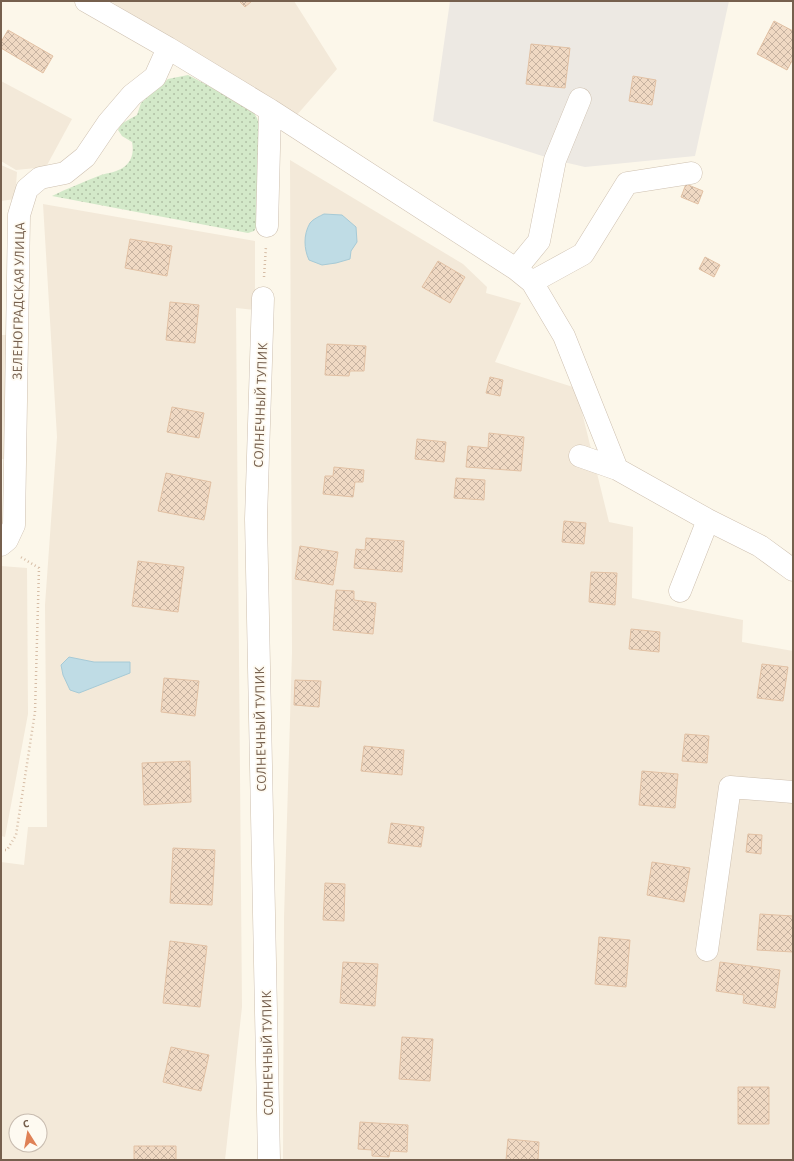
<svg xmlns="http://www.w3.org/2000/svg" width="794" height="1161" font-family="'Alegreya Sans',sans-serif">
  <style>
    .residential { fill: #f3e9d9; fill-rule: evenodd }
    .industrial { fill: #ede9e3 }
    .grass { fill: url(#grass-dots) }
    .water { fill: #bfdce5; stroke: #a6cad6 }
    .building { fill: url(#building-cross-hatch); stroke: #e2c1a4 }
    .lines { fill: none; stroke-linecap: round; stroke-linejoin: round }
    .minor-casing { stroke: #cec0b0; stroke-width: 23 }
    .path { stroke: #d6bda6; stroke-width: 2.5; stroke-dasharray: 1 3; stroke-linecap: butt }
    .minor { stroke: #fff; stroke-width: 22 }
    .labels { text-anchor: middle; stroke-width: 3.5; stroke-linejoin: round; paint-order: stroke }
    .street-label { font-size: 14px; fill: #76604e; stroke: #fefaf1 }
  </style>
  <defs>
    <pattern id="grass-dots" width="8" height="8" patternUnits="userSpaceOnUse"><rect width="8" height="8" fill="#d3e9c9"/><path d="M2 2h.1M6 6h.1" fill="none" stroke="#b0c0a5" stroke-width="1.8" stroke-linecap="round"/></pattern>
    <pattern id="building-cross-hatch" width="8" height="8" patternUnits="userSpaceOnUse"><rect width="8" height="8" fill="#f0d9c3"/><path d="M0 0l8 8M0 8l8-8" fill="none" stroke="#c7b3a1"/></pattern>
  </defs>
  <rect width="100%" height="100%" fill="#fcf7ea"/>
  <path class="residential" d="M110,1h184l43,68 -41,47z
    M1,81l71,38 -26,48 -30,3 -15,-9z
    M290,160l173,104 24,23 -1,6 35,10 -26,59 81,26 33,134 24,5 -1,71 111,22 -1,22 51,9v509h-510l1,-242 8,-265z
    M1,165l16,7 -2,27 -14,2z
    M43,204l212,37v69l-19,-2 6,699 -17,153h-224v-298l23,3 4,-38h19l-2,-222 12,-168zM16,1121h24v24h-24z
    M1,335h8v124h-8z
    M1,566l26,2 1,146 -23,123 -4,-1z"/>
  <path class="industrial" d="M450,1h279l-34,155 -110,11 -30,-7 -122,-39z"/>
  <path class="grass" d="M188,75l63,33 6,10 2,6 -2,102 -3,5 -6,2 -196,-37c16,-8 32,-14 49,-21 7,-2 16,-3 23,-8 8,-6 10,-15 8,-25l-10,-6 -4,-6 3,-6 16,-9 4,-12 27,-24z"/>
  <path class="water" d="M324,214l18,1 14,12 1,15 -6,9 -1,8 -14,4 -14,2 -13,-5c-5,-11 -6,-25 1,-37 3,-4 10,-7 14,-9z
    M69,657l25,5h36v11l-51,20 -9,-3 -7,-15 -2,-10z"/>
  <path class="building" d="M239,1h13l-7,6z
    M774,21l19,10v28l-6,11 -30,-16z
    M8,30l45,26 -10,17 -42,-25v-6z
    M531,44l39,4 -5,40 -39,-4z
    M633,76l23,4 -4,25 -23,-4z
    M686,184l17,7 -5,13 -17,-7z
    M130,239l42,7 -5,30 -42,-8z
    M705,257l15,8 -6,12 -15,-8z
    M438,261l27,16 -15,26 -28,-16z
    M170,302l29,3 -4,38 -29,-3z
    M327,344l39,2 -2,25h-14l-1,5 -24,-1z
    M490,377l13,3 -3,16 -14,-3z
    M172,407l32,6 -5,25 -32,-6z
    M489,433l35,4 -3,34 -55,-4 2,-21 20,2z
    M417,439l29,3 -2,20 -29,-3z
    M334,467l30,3 -1,12h-8l-2,15 -30,-3 2,-18h8z
    M166,473l45,9 -7,38 -46,-9z
    M456,478l29,2 -1,20 -30,-2z
    M564,521l22,2 -2,21 -22,-2z
    M366,538l38,3 -2,31 -48,-4 2,-19 9,1z
    M300,546l38,6 -5,33 -38,-6z
    M138,561l46,6 -6,45 -46,-6z
    M591,572l26,1 -2,32 -26,-3z
    M336,590l18,1v9l22,3 -3,31 -40,-4z
    M631,629l29,3 -1,20 -30,-3z
    M762,664l26,3 -5,34 -26,-3z
    M164,678l35,3 -4,35 -34,-4z
    M295,680l26,1 -2,26 -25,-2z
    M685,734l24,2 -2,27 -25,-2z
    M364,746l40,4 -2,25 -41,-4z
    M190,761l1,41 -47,3 -2,-42z
    M642,771l36,3 -3,34 -36,-3z
    M391,823l33,4 -3,20 -33,-4z
    M748,834l14,1 -1,19 -15,-2z
    M173,848l42,2 -3,55 -42,-2z
    M652,862l38,6 -6,34 -37,-7z
    M325,883l20,1 -1,37 -21,-1z
    M760,914l33,2v36l-36,-2z
    M599,937l31,3 -4,47 -31,-3z
    M170,941l37,5 -7,61 -37,-4z
    M343,962l35,2 -3,42 -35,-3z
    M720,962l60,8 -5,38 -32,-5 1,-8 -28,-4z
    M402,1037l31,2 -3,42 -31,-2z
    M171,1047l38,8 -8,36 -38,-9z
    M738,1087h31v37h-31z
    M360,1122l48,3 -1,27 -17,-1 -1,6 -17,-1v-6l-14,-1z
    M508,1139l31,3 -1,18h-32z
    M134,1146h42v14h-42z"/>
  <g class="lines">
    <defs>
      <path id="minor" d="M86,1l82,47 102,62 246,159 16,13 32,54 53,133 91,51 52,26 33,24
        M267,226l3,-116
        M516,269l23,-28 16,-81 25,-61
        M532,282l51,-28 44,-71 64,-10
        M263,298l-7,221 13,641
        M580,456l37,13
        M1,545l6,-5 7,-15 5,-310 8,-26 13,-11 25,-5 20,-16 23,-34 24,-28 23,-18 13,-29
        M680,591l28,-71
        M707,950l23,-163 63,5"/>
    </defs>
    <use href="#minor" class="minor-casing"/>
    <path class="path" d="M264,277l2,-31
      M1,850h6l9,-15 19,-123 4,-144 -20,-12"/>
    <use href="#minor" class="minor"/>
  </g>
  <g class="labels">
    <g class="street-label">
      <text transform="translate(18 301) rotate(-89)" y="5">ЗЕЛЕНОГРАДСКАЯ УЛИЦА</text>
      <text transform="translate(260 405) rotate(-88)" y="5">СОЛНЕЧНЫЙ ТУПИК</text>
      <text transform="translate(260 729) rotate(-91)" y="5">СОЛНЕЧНЫЙ ТУПИК</text>
      <text transform="translate(267 1053) rotate(-91)" y="5">СОЛНЕЧНЫЙ ТУПИК</text>
    </g>
  </g>
  <rect width="794" height="1161" fill="none" stroke="#76604e" stroke-width="4"/>
  <g transform="translate(28 1133) rotate(349)"><circle r="19" fill="#fefaf1" stroke="#c8bcb0"/>
  <path d="M0-3L7 15L0 10L-7 15Z" fill="#df8156"/>
  <text y="-6" font-size="11" font-weight="bold" text-anchor="middle" fill="#76604e">С</text>
  </g>
</svg>
